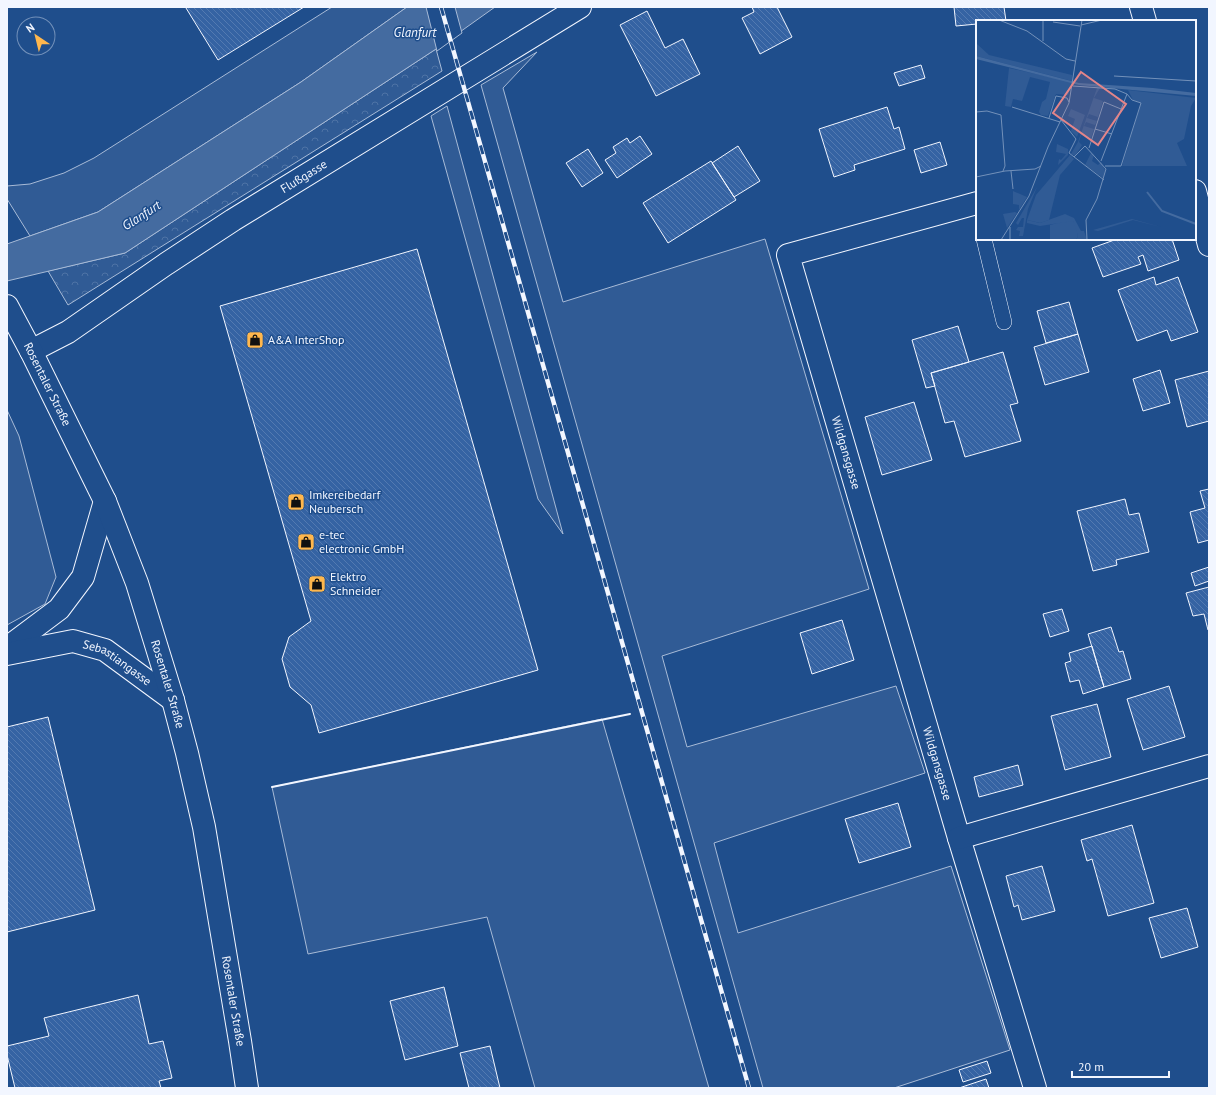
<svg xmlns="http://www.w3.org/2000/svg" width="1216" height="1095" font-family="'PT Sans',sans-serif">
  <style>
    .built { fill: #305b95; stroke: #a8bbd7 }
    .forest { fill: url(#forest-crowns); stroke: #a8bbd7 }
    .water { fill: #446ba0; stroke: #a8bbd7 }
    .pier { fill: #1f4e8c; stroke: #a8bbd7 }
    .building { fill: url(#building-back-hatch); stroke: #f2f6ff }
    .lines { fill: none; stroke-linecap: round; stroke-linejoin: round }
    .service-casing { stroke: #f2f6ff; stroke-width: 16 }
    .minor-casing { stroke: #f2f6ff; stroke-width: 24 }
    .primary-casing { stroke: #f2f6ff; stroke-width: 24 }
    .service { stroke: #1f4e8c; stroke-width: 15 }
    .minor { stroke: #1f4e8c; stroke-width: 22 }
    .primary { stroke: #1f4e8c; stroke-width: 22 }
    .rail-casing { stroke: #f2f6ff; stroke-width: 4.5 }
    .rail { stroke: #1f4e8c; stroke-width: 3; stroke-dasharray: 9; stroke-linecap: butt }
    .wall { stroke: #f2f6ff; stroke-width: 2 }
    .labels { text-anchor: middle; stroke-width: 3; stroke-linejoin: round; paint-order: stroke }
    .street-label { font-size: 12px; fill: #f2f6ff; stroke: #1f4e8c }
    .poi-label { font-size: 12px; fill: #f2f6ff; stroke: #1f4e8c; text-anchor: start }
    .water-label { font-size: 13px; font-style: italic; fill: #f2f6ff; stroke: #1f4e8c }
    .inset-river { fill: none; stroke: #446ba0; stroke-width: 2 }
    .inset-road { fill: none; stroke: #7391ba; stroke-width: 1 }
    .view { fill: #e38589; fill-opacity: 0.15; stroke: #e38589; stroke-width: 2 }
    .inset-edge { fill: none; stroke: #f2f6ff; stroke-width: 2 }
  </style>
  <defs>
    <pattern id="forest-crowns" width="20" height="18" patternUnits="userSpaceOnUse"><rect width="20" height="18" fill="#305b95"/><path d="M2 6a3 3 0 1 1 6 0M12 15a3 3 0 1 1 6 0" fill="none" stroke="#4e73a5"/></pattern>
    <pattern id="building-back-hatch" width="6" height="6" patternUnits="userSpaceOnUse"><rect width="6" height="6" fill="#3563a3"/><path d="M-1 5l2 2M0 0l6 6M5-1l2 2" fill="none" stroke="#537ab1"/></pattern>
  </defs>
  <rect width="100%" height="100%" fill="#1f4e8c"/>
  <path class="built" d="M332,7h75l-106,75 -203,130 -68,24 -23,-37v-13l23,-2 34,-11 30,-15z
    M537,52l-34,36 60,214 202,-63 104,350 -207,67 25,91 209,-61 29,87 -211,70 24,90 213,-67 59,184 -116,38h-131l-282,-1003z
    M447,106l116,428 -25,-35 -107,-383z
    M7,410l12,26 37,141 -11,27 -38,21z
    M602,719l107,369h-174l-48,-171 -179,37 -36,-167z"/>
  <path class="forest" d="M436,49l6,22 -374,234 -20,-34 77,-18z"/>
  <path class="water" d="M407,7h88l-59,42 -311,204 -118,28v-37l91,-32 203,-130z"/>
  <path class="pier" d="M426,7h29l7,26 -25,18z"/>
  <path class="building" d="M187,7h117l-86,53 -32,-52z
    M752,7h25l15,30 -32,17 -18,-36 12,-6z
    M954,7h50l2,14h-29v3l-21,2z
    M647,11l18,37 18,-9 17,35 -44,22 -36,-71z
    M921,65l4,13 -26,8 -5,-13z
    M887,107l7,22 5,-2 6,22 -51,16 1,5 -21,7 -15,-48z
    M640,136l12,18 -35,24 -12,-18 11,-7 -3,-6 14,-9 3,5z
    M940,142l7,23 -26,8 -7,-23z
    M738,146l22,35 -26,16 -22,-34z
    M588,149l15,24 -21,14 -16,-24z
    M711,161l25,39 -68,43 -25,-40z
    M1117,239h55l7,21 -31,11 -5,-16 -5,2 3,7 -38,13 -11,-29z
    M417,249l121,421 -219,63 -8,-28 -21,-18 -8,-28 7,-22 22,-16 -91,-315z
    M1154,277l2,8 22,-8 20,55 -27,9 -4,-11 -30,11 -19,-51z
    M1069,302l9,32 -32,9 -9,-32z
    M958,326l11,36 -38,11 4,13 -9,2 -14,-48z
    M1078,334l11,38 -44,13 -11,-38z
    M1003,352l15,51 -8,2 11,36 -56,16 -11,-36 -9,2 -14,-50z
    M1160,370l10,33 -27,8 -10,-32z
    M1209,371v50l-22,6 -12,-47z
    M914,402l18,58 -50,15 -17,-58z
    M1209,489v51l-11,3 -8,-31 15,-4 -5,-17z
    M1125,499l4,16 10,-2 10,39 -33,8 1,5 -24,6 -16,-60z
    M1209,567v14l-14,5 -4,-13z
    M1209,587v43h-1l-4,-16 -11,2 -7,-23z
    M1062,609l7,22 -19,6 -7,-23z
    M842,620l12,40 -42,14 -12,-41z
    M1111,627l8,25 4,-1 8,28 -27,8 -16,-53z
    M1092,646l12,41 -21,7 -4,-14 -9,2 -5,-19 6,-2 -2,-8z
    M1169,686l16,51 -42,13 -16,-51z
    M1097,704l14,53 -46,13 -14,-54z
    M48,717l47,193 -88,22v-205z
    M1018,765l5,20 -44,12 -5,-20z
    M898,803l13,44 -52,16 -14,-44z
    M1132,825l22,78 -46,13 -16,-57 -5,2 -6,-21z
    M1042,866l13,45 -33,9 -4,-15 -4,2 -8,-31z
    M1187,908l11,39 -37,11 -12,-40z
    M444,987l14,59 -53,14 -15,-59z
    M138,995l11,49 14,-3 9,37 -13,3 2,7h-146l-8,-33v-9l42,-10 -5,-18z
    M490,1046l10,42h-31l-9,-35z
    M987,1061l4,12 -28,9 -4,-12z
    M986,1079l3,9h-30z"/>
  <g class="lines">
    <defs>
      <path id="service" d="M984,239l20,83"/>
      <g id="minor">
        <path d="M1141,7l4,14"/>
        <path d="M1195,191l14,54"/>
        <path id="s1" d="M977,203l-189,52 171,583 76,250"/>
        <path id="s2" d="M31,351l37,-19 98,-68 67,-44 347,-213"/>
        <path d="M7,648l52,-39 24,-32 22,-76"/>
        <path id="s3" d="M7,654l66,-13 32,9 68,50"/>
        <path d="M959,838l250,-72"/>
      </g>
      <g id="primary">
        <path id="s4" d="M7,306l24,45 74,150 32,82 36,117 14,53 17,74 36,214 7,47"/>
      </g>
    </defs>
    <use href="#service" class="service-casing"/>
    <use href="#minor" class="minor-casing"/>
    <use href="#primary" class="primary-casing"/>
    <use href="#service" class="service"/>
    <use href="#minor" class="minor"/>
    <use href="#primary" class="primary"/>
    <defs>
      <path id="rail" d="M441,7l308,1081"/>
    </defs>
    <use href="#rail" class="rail-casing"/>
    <use href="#rail" class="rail"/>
    <path class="wall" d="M272,787l358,-73"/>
  </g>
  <defs>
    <symbol id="shop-square" viewBox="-11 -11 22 22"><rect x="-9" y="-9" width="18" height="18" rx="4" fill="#ffb74d" stroke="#1f4e8c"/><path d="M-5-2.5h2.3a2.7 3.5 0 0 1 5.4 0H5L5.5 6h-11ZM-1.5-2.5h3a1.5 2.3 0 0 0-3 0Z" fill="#111"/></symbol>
  </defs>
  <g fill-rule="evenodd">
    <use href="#shop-square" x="245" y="330" width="20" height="20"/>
    <use href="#shop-square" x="286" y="492" width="20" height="20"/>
    <use href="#shop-square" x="296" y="532" width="20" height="20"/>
    <use href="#shop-square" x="307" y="574" width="20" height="20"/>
  </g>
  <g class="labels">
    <g class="street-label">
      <text dy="4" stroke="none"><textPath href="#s2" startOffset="324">Flußgasse</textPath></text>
      <text dy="4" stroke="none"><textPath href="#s4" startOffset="88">Rosentaler Straße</textPath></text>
      <text dy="4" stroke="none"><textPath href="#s1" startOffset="402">Wildgansgasse</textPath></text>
      <text dy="4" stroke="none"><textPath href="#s3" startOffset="117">Sebastiangasse</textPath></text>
      <text dy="4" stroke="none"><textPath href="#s4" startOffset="412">Rosentaler Straße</textPath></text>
      <text dy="4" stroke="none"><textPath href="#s1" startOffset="726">Wildgansgasse</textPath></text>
      <text dy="4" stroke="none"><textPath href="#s4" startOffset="736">Rosentaler Straße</textPath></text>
    </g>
    <g class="poi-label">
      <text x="268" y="344">A&amp;A InterShop</text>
      <text x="309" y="499">Imkereibedarf<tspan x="309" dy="14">Neubersch</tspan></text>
      <text x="319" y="539">e-tec<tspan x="319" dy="14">electronic GmbH</tspan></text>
      <text x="330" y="581">Elektro<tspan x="330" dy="14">Schneider</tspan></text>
    </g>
    <g class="water-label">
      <text x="415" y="37">Glanfurt</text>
      <text transform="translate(141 215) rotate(-33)" y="5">Glanfurt</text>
    </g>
  </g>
  <g transform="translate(976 20)">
    <rect width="220" height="220" fill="#1f4e8c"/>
    <path d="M33,48l63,14 -4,13 -12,-1 -8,22 -7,-1 -2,-3 3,-10 4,-3 4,-17 -20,-5 -8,24 -9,-2 -2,8 -6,-1zM121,68h3l-6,10 9,3 -5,16 -9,-3 -2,4 10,3 -2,4 -9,-3 -2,4 10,3 -3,9 -10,-3 -2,7 3,3 -7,11 -4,-2 7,-12zM95,89l14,6 -8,22 -6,-6 4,-12 -7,-3zM81,124l11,5v6l-10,10 1,-6 2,1 5,-6 -10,-2zM115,133l3,2 -2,6 6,4 3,-3 4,8 -2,8 -18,-13zM94,135l4,4 -14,16 -11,45 -9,3 -13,-3 9,-25zM61,167l-9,22 -5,27h-4l1,-5 -4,-1 2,-3h5l1,-9h-2l-4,7 -2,-2zM37,171l14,6 -8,13v-5l-6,-1zM39,192l2,1 -10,15 -4,-14zM92,200l5,1 3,4 2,11 -2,4h-26v-15z" fill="#305b95"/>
    <path d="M89,194l9,4 7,13h3l3,9h-11l2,-4 -5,-15 -33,5 -13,-3v-3l13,3zM156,199l29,8 -28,-7 -35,11 -5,-1z" fill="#305b95"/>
    <path d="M1,24l12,11 83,20v6l-96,-25z" fill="#305b95"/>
    <path d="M152,70l68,8 -5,8 -7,33 -7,4 10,23h-65l19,-63 -8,-3z" fill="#305b95"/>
    <path d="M0,36l103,27 74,5 43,5v3l-117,-11 -103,-26z" fill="#446ba0"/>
    <path class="inset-river" d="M171,172l15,19 34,13"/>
    <path class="inset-road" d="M23,0l28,11 39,28 9,2M77,2l27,4M105,5l21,-5M67,21v-21M138,56l82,5M97,66l42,3 12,5 -26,67M36,87l48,15M0,92l11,-1 14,4 4,51 -2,5M73,98l7,-22 11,2 2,4M85,100l15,19 -7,14 35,27M119,109l17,5M113,128l15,-46 17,7M98,137l11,-11 21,23 -9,30 -11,21 1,20M129,146h16l20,-63 -9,-3 -5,-6M35,151l2,18M0,157l29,-6 30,-2 6,-3M34,207v13M25,220l28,-44 19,-49 21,-44 13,-83"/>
    <path class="view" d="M105,52l45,32 -28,41 -45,-32z"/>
    <rect width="220" height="220" class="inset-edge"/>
  </g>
  <rect width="1216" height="1095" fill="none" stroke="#f2f6ff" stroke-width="16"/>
  <g transform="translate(36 36) rotate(325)"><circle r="19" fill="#1f4e8c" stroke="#7391ba"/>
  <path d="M0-3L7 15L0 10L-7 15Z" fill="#ffb74d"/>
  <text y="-6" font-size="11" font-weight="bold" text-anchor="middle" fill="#f2f6ff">N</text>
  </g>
  <path d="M1072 1071v6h97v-6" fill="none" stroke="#f2f6ff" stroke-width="2"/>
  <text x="1078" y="1071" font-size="12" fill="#f2f6ff" stroke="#1f4e8c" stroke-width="3" paint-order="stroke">20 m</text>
</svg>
